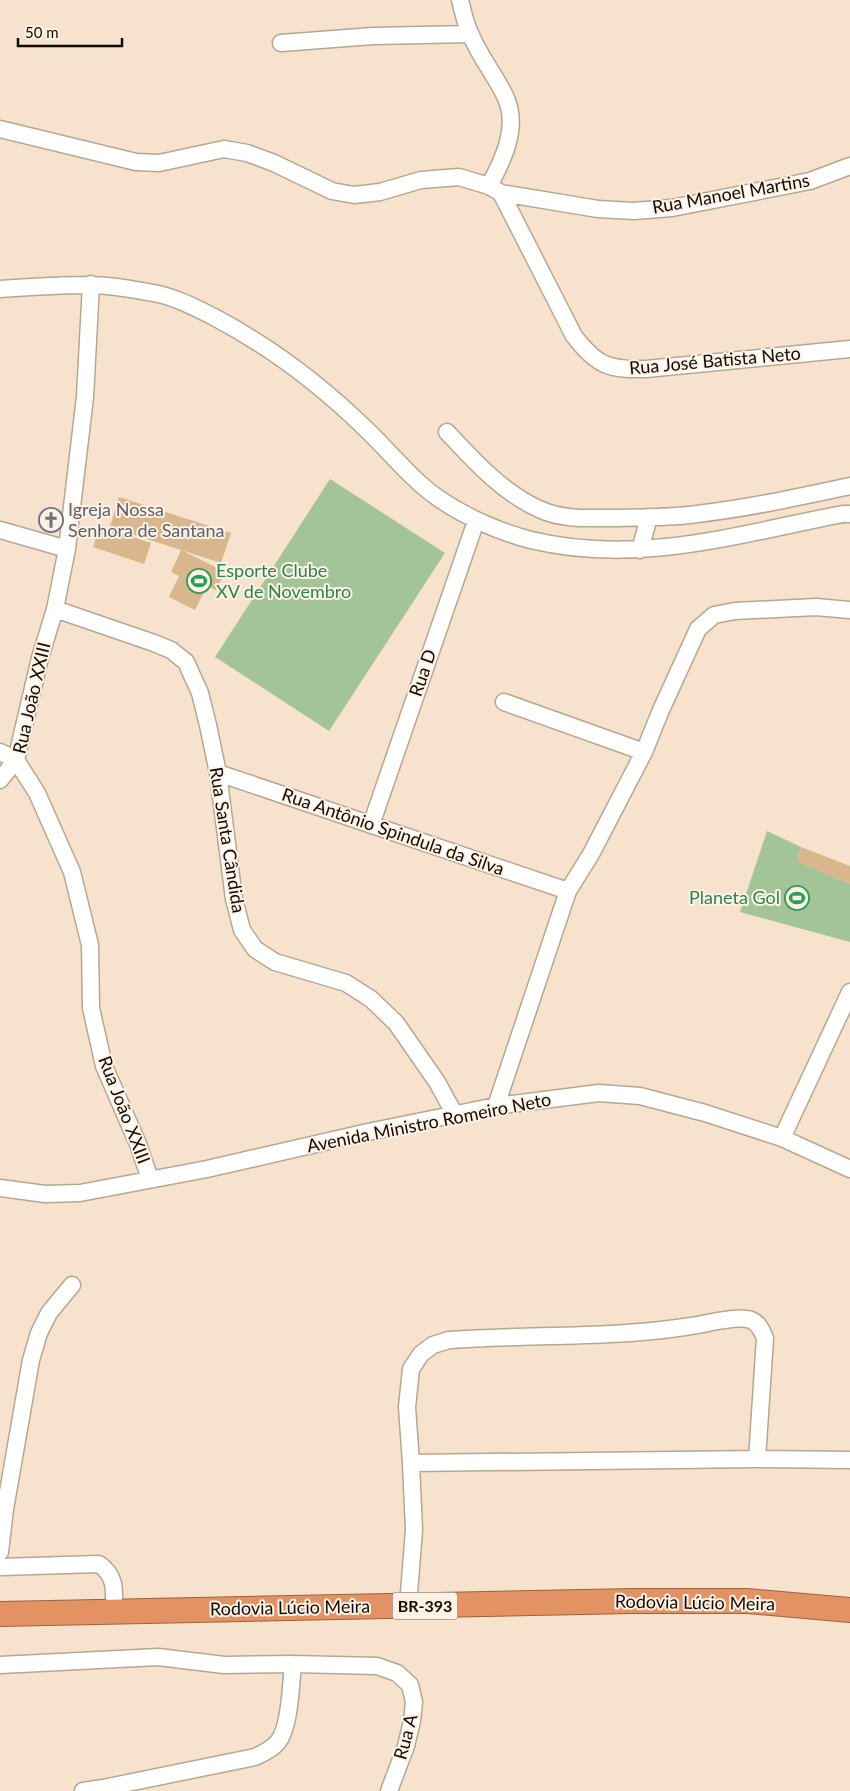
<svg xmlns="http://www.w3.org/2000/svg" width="850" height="1791" font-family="Lato,sans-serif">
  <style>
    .green { fill: #a3c399 }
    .building { fill: #dab68d }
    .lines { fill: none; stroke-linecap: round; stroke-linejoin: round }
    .minor-casing { stroke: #b9a691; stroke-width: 19 }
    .highway-casing { stroke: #9a6342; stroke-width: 26 }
    .minor { stroke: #fff; stroke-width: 16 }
    .highway { stroke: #e39263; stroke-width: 24 }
    .labels { text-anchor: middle; stroke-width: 4; stroke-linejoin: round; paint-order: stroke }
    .shield { fill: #fef2e5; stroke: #595048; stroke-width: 1 }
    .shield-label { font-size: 16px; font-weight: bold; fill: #120b05 }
    .street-label { font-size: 18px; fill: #120b05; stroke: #fef2e5 }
    .worship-label { font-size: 18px; fill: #5b616d; stroke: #fef2e5; text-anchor: start }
    .leisure-label { font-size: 18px; fill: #27864d; stroke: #fef2e5; text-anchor: start }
  </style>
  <rect width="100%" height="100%" fill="#f7e3cd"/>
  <path class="green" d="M330,479l115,74 -116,178 -114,-74z
    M767,831l34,16 -4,14 53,23v58l-110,-30z"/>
  <path class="building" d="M119,497l112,36 -10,30 -111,-36z
    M100,526l51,17 -7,21 -51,-17z
    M181,550l44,22 -9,18 -9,-4 -12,24 -26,-13 10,-21 -8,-4z
    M801,847l49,19v18l-53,-23z"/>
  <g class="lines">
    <defs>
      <path id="minor" d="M460,0c3,11 5,23 10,33 9,23 26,43 36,65 13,30 -3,62 -17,88
        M281,43l92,-7 97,-2
        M0,129l136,33 23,1 65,-14 23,4 27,10 58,28 22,4 26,-3 41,-12 38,-3 30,9 12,7 97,16 36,2 38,-3 138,-27 40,-15
        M501,193l73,143c23,30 35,34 72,33l204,-20
        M91,284l-6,113 -18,152 -12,60 -15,49 -24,102 21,33 35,79 18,73 1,63 13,58 34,78 12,35
        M0,289c29,-2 59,-4 88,-4 21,0 50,5 70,9 19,4 38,14 56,23 55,29 108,69 153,113 23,22 44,49 71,68 26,18 61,34 93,42 108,26 207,-6 312,-26h7
        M447,432c28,30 55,60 92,77 23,11 50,9 75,9 28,-1 56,0 83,-4 52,-6 102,-17 153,-28
        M0,530l67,19
        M640,550l9,-33
        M55,609l99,34 17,7 15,12 14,31 8,32 10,48 16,126 8,31 13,19 20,13 71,21 25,16 25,24 41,59 18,33
        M504,702l140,50
        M0,752l16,8 -16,20
        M218,773l350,118
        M371,825l105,-304
        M496,1106l72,-215 23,-37 53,-102 17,-42 37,-81 16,-14 21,-4 81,-4 34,3
        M782,1138l68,-146
        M0,1188l45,6 35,-1 127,-24 161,-37 128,-26 103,-13 41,3 65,17 77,25 68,31
        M757,1459l8,-121c-3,-7 -6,-15 -14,-18 -14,-5 -45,4 -60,6 -80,13 -161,8 -242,14l-16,5 -12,9 -10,15 -4,38 4,56 346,-4 93,1
        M0,1552l5,-43 26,-149 8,-27 10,-20 23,-28
        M0,1567l99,-3c18,13 15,27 15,48
        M408,1606l6,-76 -3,-67
        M0,1665l158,-8 66,8 69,-1 84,2 20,7 13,12 4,17 -2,19 -6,25 -17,45
        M83,1791l20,-3 152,-31c9,-4 17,-8 23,-15 12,-15 13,-59 15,-78"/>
      <path id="highway" d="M0,1614l632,-13h115l103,9"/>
    </defs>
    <use href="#minor" class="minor-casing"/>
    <use href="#highway" class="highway-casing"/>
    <use href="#minor" class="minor"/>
    <use href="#highway" class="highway"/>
  </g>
  <defs>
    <symbol id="church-ring" viewBox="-11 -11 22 22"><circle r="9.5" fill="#fef2e5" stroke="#6b7280" stroke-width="1.5"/><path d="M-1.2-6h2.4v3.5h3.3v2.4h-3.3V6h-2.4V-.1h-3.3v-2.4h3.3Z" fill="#6b7280"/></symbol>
    <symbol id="stadium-ring" viewBox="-11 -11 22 22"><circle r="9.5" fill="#fef2e5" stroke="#2e9e5b" stroke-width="1.5"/><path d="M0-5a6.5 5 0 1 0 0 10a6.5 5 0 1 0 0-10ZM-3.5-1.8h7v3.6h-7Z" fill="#2e9e5b"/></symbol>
  </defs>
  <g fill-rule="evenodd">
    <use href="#church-ring" x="37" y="506" width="28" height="28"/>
    <use href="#stadium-ring" x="185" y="567" width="28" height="28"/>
    <use href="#stadium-ring" x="783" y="884" width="28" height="28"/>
  </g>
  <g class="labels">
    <rect class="shield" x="392.5" y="1592.5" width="65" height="27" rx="4"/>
    <g class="shield-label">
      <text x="425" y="1612">BR-393</text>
    </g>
    <g class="street-label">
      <text transform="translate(731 194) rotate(-10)" y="6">Rua Manoel Martins</text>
      <text transform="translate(715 361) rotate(-5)" y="6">Rua José Batista Neto</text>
      <text transform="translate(423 673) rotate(-71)" y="6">Rua D</text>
      <text transform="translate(32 698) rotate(-77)" y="6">Rua João XXIII</text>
      <text transform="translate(393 832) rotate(19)" y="6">Rua Antônio Spindula da Silva</text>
      <text transform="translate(227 840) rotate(81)" y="6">Rua Santa Cândida</text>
      <text transform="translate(124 1110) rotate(69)" y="6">Rua João XXIII</text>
      <text transform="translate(429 1123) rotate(-11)" y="6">Avenida Ministro Romeiro Neto</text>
      <text transform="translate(695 1603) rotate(1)" y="6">Rodovia Lúcio Meira</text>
      <text transform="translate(290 1608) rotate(-1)" y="6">Rodovia Lúcio Meira</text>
      <text transform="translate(406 1737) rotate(-75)" y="6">Rua A</text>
    </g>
    <g class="worship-label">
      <text x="68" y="516">Igreja Nossa<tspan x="68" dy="21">Senhora de Santana</tspan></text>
    </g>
    <g class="leisure-label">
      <text x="216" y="577">Esporte Clube<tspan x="216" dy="21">XV de Novembro</tspan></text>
      <text x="780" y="904" text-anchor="end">Planeta Gol</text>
    </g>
  </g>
  <path d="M18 38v8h104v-8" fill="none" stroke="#120b05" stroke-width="2.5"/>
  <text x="25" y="38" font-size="15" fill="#120b05" stroke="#fef2e5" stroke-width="4" paint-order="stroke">50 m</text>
</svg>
